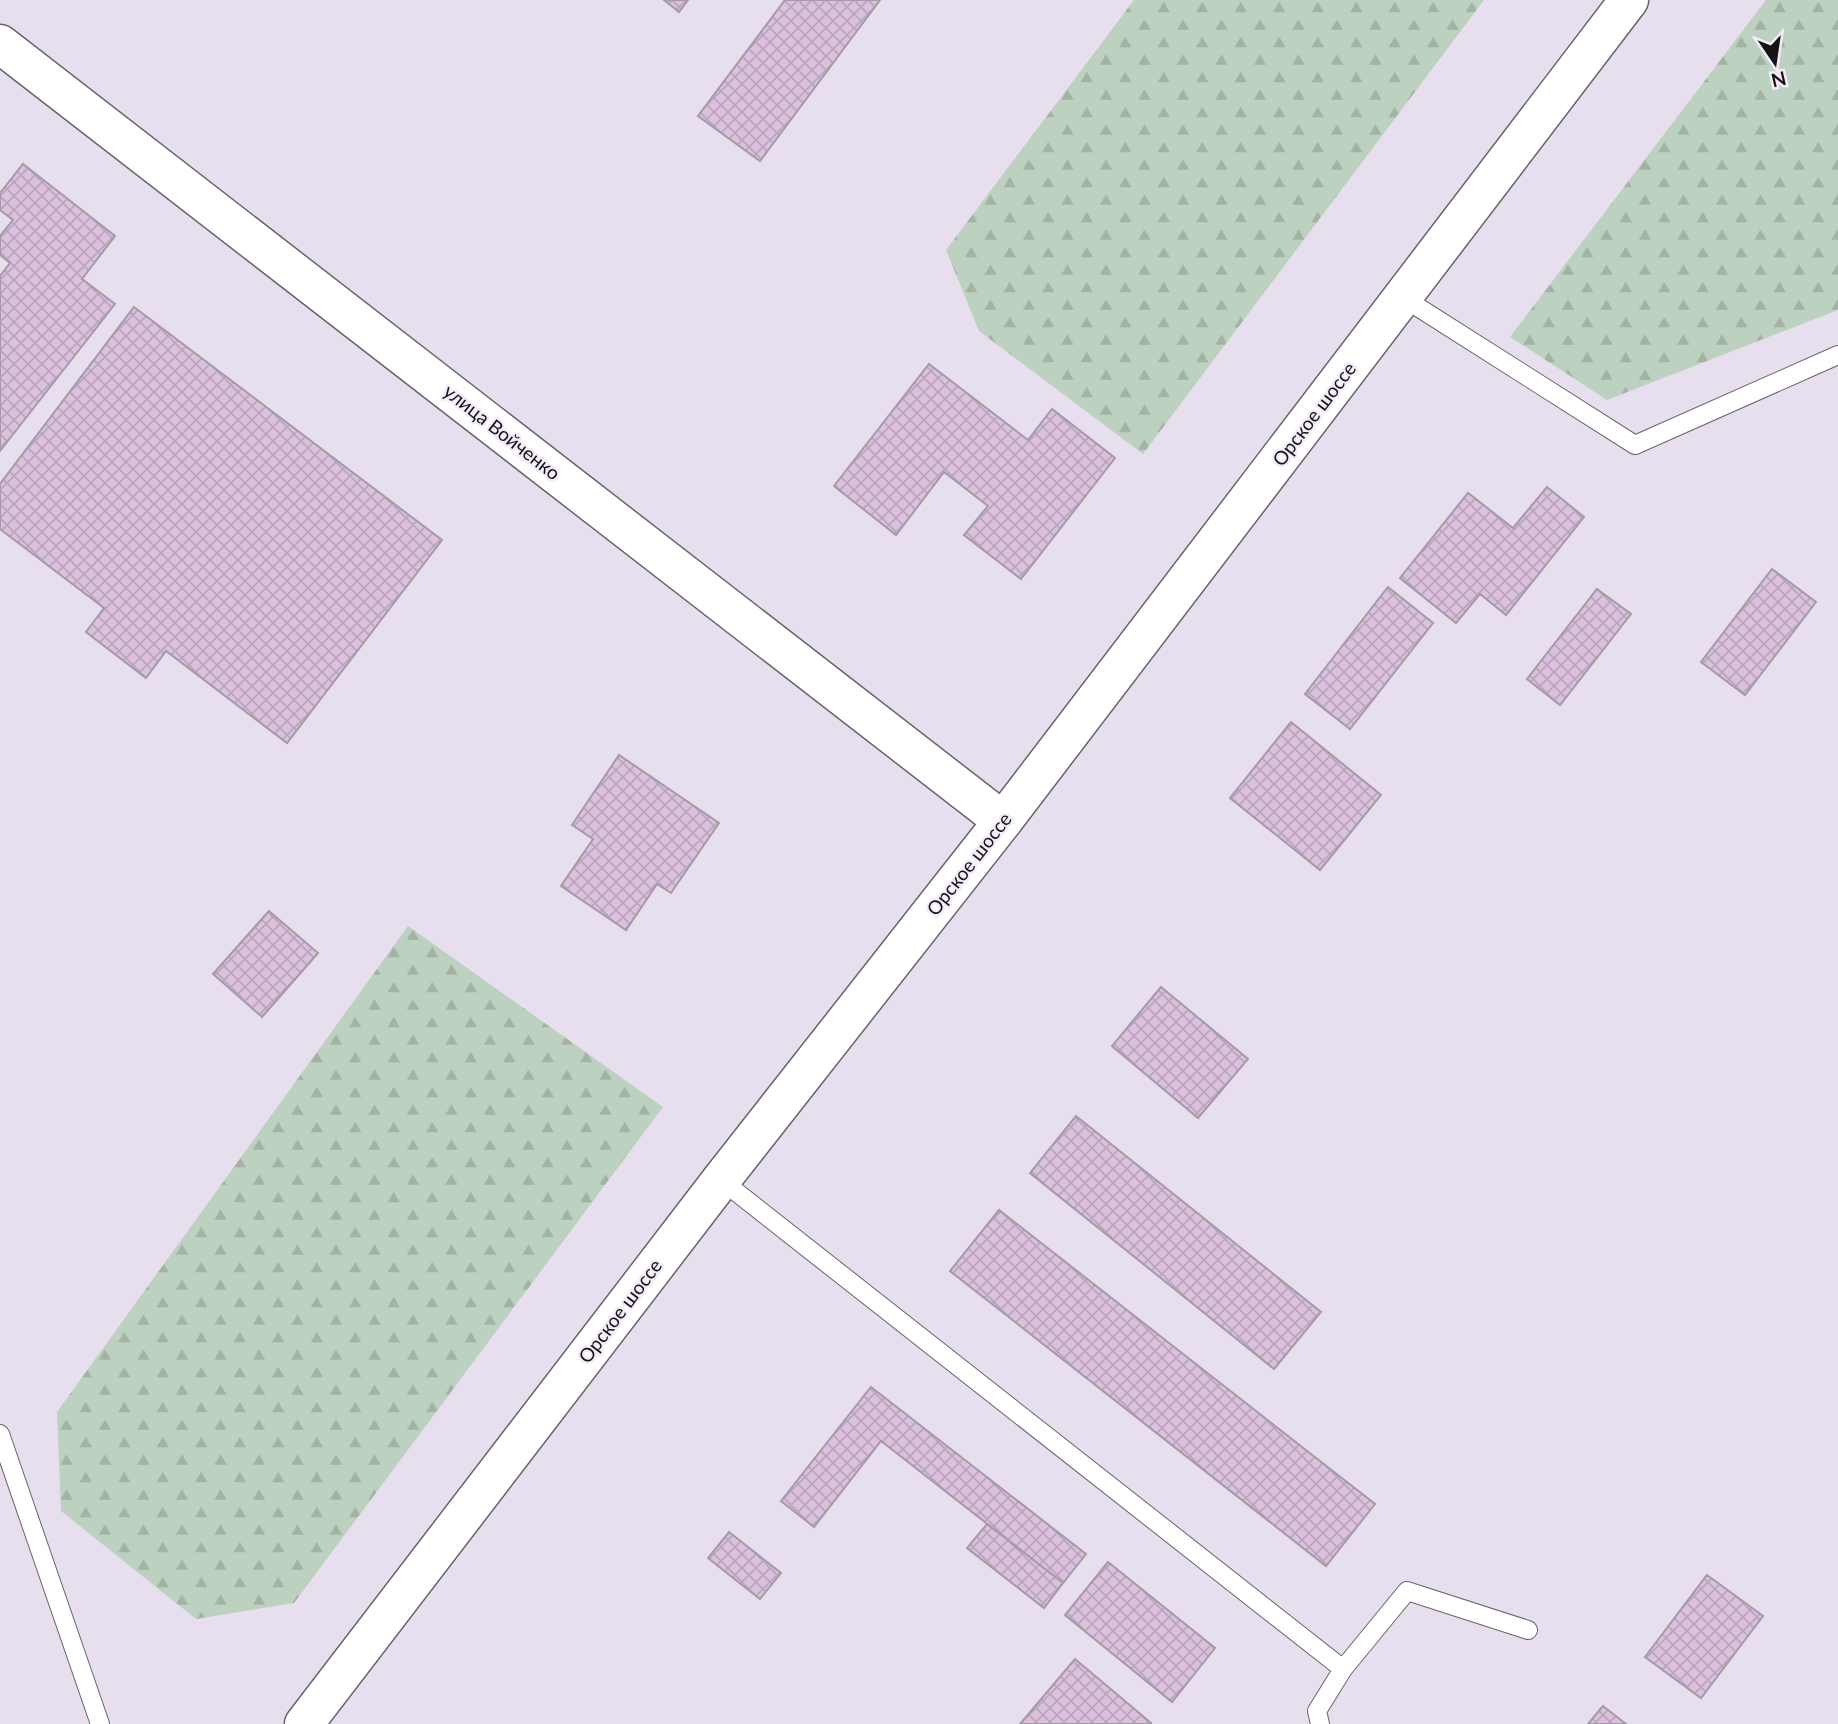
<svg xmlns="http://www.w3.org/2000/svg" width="1838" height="1724" font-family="Lato,sans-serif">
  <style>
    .forest { fill: url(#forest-firs) }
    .building { fill: url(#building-cross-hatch); stroke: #a59aa6; stroke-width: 2 }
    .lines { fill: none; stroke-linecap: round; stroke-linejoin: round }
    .lane-casing { stroke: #69636e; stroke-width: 20 }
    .secondary-casing { stroke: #69636e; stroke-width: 41 }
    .lane { stroke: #fff; stroke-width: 18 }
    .secondary { stroke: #fff; stroke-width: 38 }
    .labels { text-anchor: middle; stroke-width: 5; stroke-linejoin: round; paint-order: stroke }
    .street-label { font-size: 19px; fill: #161317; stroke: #f4ecfa }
  </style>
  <defs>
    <pattern id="forest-firs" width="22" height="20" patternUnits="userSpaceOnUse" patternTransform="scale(1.75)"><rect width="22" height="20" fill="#bdd1c0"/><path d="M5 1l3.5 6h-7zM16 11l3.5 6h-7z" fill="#a2b3a4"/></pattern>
    <pattern id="building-cross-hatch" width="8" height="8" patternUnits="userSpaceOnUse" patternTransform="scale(1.75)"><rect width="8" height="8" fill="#dbc1dd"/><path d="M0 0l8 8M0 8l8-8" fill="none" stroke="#bba5bd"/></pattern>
  </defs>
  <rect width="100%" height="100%" fill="#e7dfed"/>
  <path class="forest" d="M1134,0h350l-341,454 -164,-123 -33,-81z
    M1766,0h72v310l-231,90 -97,-63z
    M408,926l255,181 -369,496 -98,16 -135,-108 -4,-99z"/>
  <path class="building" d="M664,0h24l-9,12z
    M785,0h95l-120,161 -62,-45z
    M23,164l92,72 -33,43 33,25 -115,147v-175l10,-13 -10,-8v-19l13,-16 -13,-10v-17z
    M134,307l308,233 -155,203 -121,-92 -20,27 -60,-46 18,-24 -104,-79v-45z
    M929,364l99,76 24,-31 63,49 -94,121 -57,-44 24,-29 -44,-34 -48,63 -62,-49z
    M1547,487l37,30 -78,98 -26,-21 -24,29 -56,-45 68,-85 45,35z
    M1772,569l44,33 -71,93 -44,-33z
    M1388,587l45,36 -83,106 -45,-35z
    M1597,589l34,25 -71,91 -33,-26z
    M1291,722l90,73 -61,75 -90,-72z
    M619,755l100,68 -48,70 -14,-9 -31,46 -65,-44 32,-47 -21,-14z
    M269,911l49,42 -56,64 -49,-43z
    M1161,987l87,72 -50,59 -86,-72z
    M1076,1116l245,196 -47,57 -244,-196z
    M999,1210l376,294 -49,62 -376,-295z
    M871,1387l215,167 -23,29 -182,-142 -67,86 -33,-26z
    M987,1524l76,59 -19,25 -77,-60z
    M729,1532l52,41 -21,26 -52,-41z
    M1108,1562l107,86 -43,54 -107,-87z
    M1707,1575l56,41 -62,82 -56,-41z
    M1075,1659l76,64v1h-131z
    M1603,1706l23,18h-38z"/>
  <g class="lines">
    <defs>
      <path id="lane" d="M1402,297l233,148 203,-90
        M721,1180l622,489 -26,42 3,13
        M0,1434l100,290
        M1343,1669l64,-78 121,39"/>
      <path id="secondary" d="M0,44l1003,777
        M304,1724l417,-544 282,-359 626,-821"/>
    </defs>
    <use href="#lane" class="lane-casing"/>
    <use href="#secondary" class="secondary-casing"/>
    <use href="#lane" class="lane"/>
    <use href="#secondary" class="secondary"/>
  </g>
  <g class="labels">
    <g class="street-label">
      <text transform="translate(1314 414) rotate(-53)" y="7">Орское шоссе</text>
      <text transform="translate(502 432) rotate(38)" y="7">улица Войченко</text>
      <text transform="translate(969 864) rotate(-52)" y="7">Орское шоссе</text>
      <text transform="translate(620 1311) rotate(-53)" y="7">Орское шоссе</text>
    </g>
  </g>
  <g transform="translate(1775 63) rotate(167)" stroke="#f4ecfa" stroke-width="5" paint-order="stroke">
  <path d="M0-5L12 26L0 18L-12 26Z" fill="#161317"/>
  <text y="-10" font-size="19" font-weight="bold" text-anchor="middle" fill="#161317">N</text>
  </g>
</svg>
